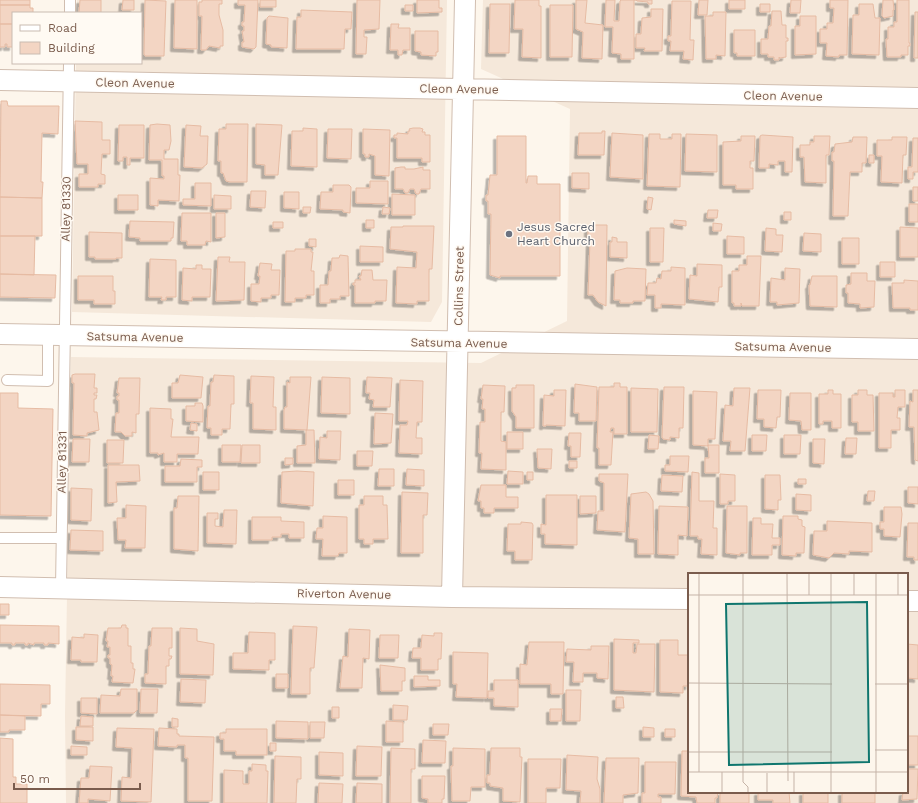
<svg xmlns="http://www.w3.org/2000/svg" width="918" height="803" font-family="'Work Sans',sans-serif">
  <style>
    .residential { fill: #f5e8da; fill-rule: evenodd }
    .building { fill: #f3d5c3; stroke: #e6bba3; filter: url(#shadow) }
    .lines { fill: none; stroke-linecap: round; stroke-linejoin: round }
    .service-casing { stroke: #d1beb0; stroke-width: 12 }
    .minor-casing { stroke: #d1beb0; stroke-width: 22 }
    .service { stroke: #fff; stroke-width: 10 }
    .minor { stroke: #fff; stroke-width: 20 }
    .worship-dot { fill: #6b7280; stroke: #fffaf3; stroke-width: 1.5 }
    .labels { text-anchor: middle; stroke-width: 3; stroke-linejoin: round; paint-order: stroke }
    .street-label { font-size: 12px; fill: #7a5c4d; stroke: #fffaf3 }
    .worship-label { font-size: 12px; fill: #5b616d; stroke: #fffaf3; text-anchor: start }
    .inset-road { fill: none; stroke: #c5b3a7; stroke-width: 1 }
    .view { fill: #0f766e; fill-opacity: 0.15; stroke: #0f766e; stroke-width: 2 }
    .inset-edge { fill: none; stroke: #7a5c4d; stroke-width: 2 }
  </style>
  <defs>
    <filter id="shadow"><feDropShadow dx="-3.5" dy="3.5" stdDeviation="0" flood-color="#0004"/></filter>
  </defs>
  <rect width="100%" height="100%" fill="#fdf6ec"/>
  <path class="residential" d="M77,0h370l-5,302 -11,20 -359,-10 4,-249h65v-50h-64z
    M483,0h435v803h-852l-1,-87 6,-359 410,6 86,-42 3,-212 -89,-40zM689,574h218v218h-218z"/>
  <path class="building" d="M0,0h30v5h-30z
    M80,0h21v13h-22z
    M123,0h11v10h-12z
    M145,0l21,1 -2,55h-19l-1,-2z
    M175,0h22v49l-23,-1z
    M202,0h20v4h-3v11l4,15v16h-3v2l-11,-2 -3,4h-5l1,-34h-3v-14h3z
    M238,0h20l-2,47 -2,2 -12,-2v-5h2l-2,-11h2v-5h-2v-4h2l1,-17h-7z
    M260,0h16v7h-16z
    M357,0h23l-1,29 -15,1v7h3l-1,17h-10z
    M417,0h22v8h3v4l-25,1z
    M515,0h24v6h2v52l-19,-1 1,-28h-9z
    M576,0h11l-2,23 18,2 -1,34 -20,-1 1,-26 -7,-3z
    M606,0h9l-1,21h5l1,-20 1,-1h15h-2v59h-13v-5l-9,-1 1,-26h-8z
    M636,0h16v4h-4v-2l-11,-1z
    M699,0h9l-1,15h-9z
    M729,0h16v9h-16z
    M791,0h10l-1,13h-10z
    M830,0h18l-1,55h-8v2l-13,-1 1,-13h-7v-14h7v-6h6l1,-15h-4z
    M883,0h10l1,10h-1v6l-9,2 -2,-2z
    M897,0h12v43h1v3h-2v9h-7v2h-14l-1,-18h2v-12h6v-5h3z
    M672,1h19l-1,39h4l-1,20 -10,-1 1,-8h-14l1,-10h-3v-5h3z
    M490,4h20l-1,49h-20z
    M760,4h10v8h-10z
    M859,4h14l2,14h5l-1,37 -27,-1 1,-39h6z
    M0,5h30v3h3v5h-20v11h-13z
    M405,5h8v6h-8z
    M550,5h23l-1,52h-22z
    M651,9h12l-1,42h-18l1,-3h-9v-14h5l1,-16 9,-1z
    M301,10l51,2 -1,17h-6l-1,20h-48l1,-32h4z
    M772,11h9l1,14h4v13h2v3h-2v16l-6,1 -1,-1v3h-5v-3h-6v-3h-7v-15h7l1,-13h2z
    M713,12h13l-1,44 -9,-1v4h-10l-1,-43h8z
    M915,12h3v46h-4z
    M269,16l19,2 -1,30 -16,-1v-2l-5,-1 1,-26z
    M800,16h16v38l-21,1v-29h5z
    M0,24h13v23h-6v-3h-2v3h-5z
    M391,24h8l-1,4h12v22h-7l-1,5h-4v-5h-8z
    M734,30h21v26h-18v-3h-3z
    M415,31h23v21h-2v4l-15,-1v-3l-6,-1z
    M1,101h6l1,5h51l-1,28 -16,-1 -1,49h2l-1,16 -42,-1z
    M75,121l27,1v18h8v14h-8l-1,20 4,1v9h-7v3h-19v-13h9v-10h-11z
    M157,124l13,1 1,16 -2,9h-5v9h14v16h2l-1,26 -21,-1v6l-8,-1v-27l14,1v-3h-2v-16h-13l1,-35z
    M226,124h22l-1,58h-17l-4,-1 -3,-8h-2v-12h-3l1,-32h7z
    M256,124l26,1 -4,50h-13v-10l-9,-1z
    M119,125h25v33h-14v7h-3v-8h-4v4h-5z
    M186,125l15,1 -1,10h8l-1,28 -5,4 -18,-1z
    M303,128l14,1v38l-26,-1 1,-35h11z
    M413,128h7l3,1 -1,3h3v3h5v27h-8v-4h-25v-20h-3v-3h3v-2l11,1v-3h2l-1,-2z
    M328,129h24l-1,30 -24,-1z
    M363,129l27,1 -1,46 -14,-1v-19l-6,-2v3h-4v-3h-2z
    M602,131h3l-1,24h-26l1,-22h23z
    M612,133l31,2v44l-33,-2z
    M649,134h11v5h12v-5h9l-1,53 -33,-1z
    M686,134l31,1v37l-32,-1z
    M762,135l31,2 -1,35h-7v-11h-7v4l-9,-1v4h-10l1,-32z
    M497,136h29v47h1l1,-7h9v8h23v92h-60v2l-10,-3 1,-61h-3v-13h-2v-6h2l2,-20h7z
    M741,136h14l-1,25h-4v7h3v21h-17v-4h-13v-43l18,-1z
    M814,136h16l-1,19h-3v28l-21,-1 -1,-25h-4v-12h10v-3h4z
    M853,137h14l-1,26h-4v9h-12l-2,44h-15l1,-55h-2v-9h2l1,-8 17,-2z
    M892,137h15l-1,18h-3l-1,28 -21,-1 1,-26h-5v-16h15z
    M913,138h5v34h-5v7h-5v-12h4z
    M869,155h5v8h-5z
    M401,167h4v2h9l9,-2v3h7v19h-9l-2,5h-3l-2,-5h-4l-2,4h-3l-2,-4h-8v-21z
    M572,173h17v16l-17,-1z
    M370,181h18v23l-32,-1v-15h14z
    M195,183h16v23l-28,-1v-6h12z
    M333,185h16l2,2 -1,26 -7,-1v-2l-23,-1 1,-17h12z
    M913,187h5v14h-5z
    M251,191h15l-1,17 -15,-1z
    M284,192h15v17l-15,-1z
    M392,194l23,1v20h-23z
    M118,195h20v15h-20z
    M214,195l17,1v13h-17z
    M0,197l42,1v38h-42z
    M648,197l5,1 -2,12 -4,-1z
    M909,204h9v18h-9z
    M303,207h8l-1,6h-7z
    M383,207l7,1 -1,6h-7z
    M708,210h10l-1,8h-10z
    M784,212h7v8h-7z
    M182,213h29v29l-5,-1 -1,4h-18v-4h-6z
    M216,213h9v24l-9,1z
    M366,220h8v8h-8z
    M674,220l12,1v5l-12,-2z
    M130,221l44,1 -1,16h-2v3h-31v-3l-11,-1z
    M273,222h10v6h-10z
    M713,223l9,1 -1,7h-8z
    M588,225h19l-1,81 -8,-4 -5,-7h-5l2,-54h-2z
    M403,226h31l-2,43h-3v32h-12v3l-21,-1 1,-36 19,1 1,-16 -27,-3 1,-22h12z
    M900,227l18,1v29h-18z
    M650,228h14l-1,34h-13z
    M766,228l10,1v6h7l-1,17 -17,-1z
    M89,232l33,1v25h-6v1h-21v-2h-6z
    M804,233l17,1v18l-18,-1z
    M0,236h35l-1,39 -34,-1z
    M727,236l17,1v17h-17z
    M612,237l5,1v4h10v16l-17,-1v-15h2z
    M842,238h17v26h-17z
    M309,239h7v8l-7,-1z
    M360,246l23,1v15h-23z
    M295,249h16v3h2l-2,19h3v24h-8v3h-11v4h-10l1,-51h9z
    M340,255l8,1 1,40h-9v3h-10v4h-10v-18h8l1,-14h2l1,-13h7z
    M747,256h14l-2,50h-17l-1,-3v3h-7v-3h-2v-32h7v-6h8z
    M218,257h12l-1,5h16l-1,38 -28,1z
    M150,259l26,1v37h-10v3h-5l1,-3h-13z
    M880,262h15v15h-15z
    M260,263l12,1 -1,6h9l-1,25h-8v3h-10v4l-10,-1v-17h8l1,-8h-2z
    M697,264l25,1v22h-3l-1,15 -29,-3 1,-24 7,1z
    M196,265h6v4h9l-1,28h-18v4l-10,-1 1,-32 13,1z
    M671,267l14,1v37l-24,-1v4h-6v-13h-8l1,-12h8l1,-5 4,1 1,-8h9z
    M627,268l19,1 -1,32h-12v2h-13v-3h-6l1,-29z
    M785,268l15,1 -1,34 -22,2v-3h-7l1,-24 14,2z
    M362,270h10l1,10h14l-1,21h-11v2h-20v-18h-2v-2h2v-3h6l-2,-4h2z
    M851,273h16v8h8l-1,26 -14,1v-4l-12,-1v-10h-2v-8l5,-1z
    M0,274l56,1 -1,23 -55,-1z
    M78,276h35v15h2v13h-21v-4h-16z
    M812,276h25v31l-27,-1 -1,-21h1z
    M904,280l14,1v29h-8v-2h-17l-1,-25h12z
    M75,374h20l-1,14h3v5h-3v2h3l-1,4h-2v13h3l2,18 -12,3v3l-14,-1 1,-52h-2v-8z
    M180,375l23,2 -2,21h-29v-15h6z
    M214,375l20,1v28h-3l-1,25h-8v6h-11v-7h-4l1,-22h2l1,-24h2z
    M251,376l23,1 -1,30h3v23l-23,-1v-26h-3z
    M290,377h21l-4,53 -23,-1v-19l1,-3h2v-25l3,1z
    M322,377l28,1v36l-29,-1z
    M367,377l25,1 -2,29h-17l1,-7 -5,-1 1,-6h-4z
    M119,378h21l-1,36h-3v19l-4,-1v4h-7l-4,-4h-6l1,-19h3v-13h-2v-4h2v-3h-2z
    M400,380l23,1 -1,41h-5l-1,16h6v16l-23,-1 1,-28h7l1,-4h-9z
    M614,383h6v4h7v47h-13v-6h-3l-1,4h3l-2,33h-12v-17h-2l2,-61h15z
    M575,384l22,3 -1,34h-17v-8h-5z
    M483,385l22,1 -1,26h-3v29l5,1v28l-25,-1 1,-16h-3l1,-31h5v-13h-3l1,-10h-2z
    M516,385h18v43h-18v-11l-4,-6v-23h4z
    M664,387h20l-1,41h-4v10l-9,-1v3l-7,-1 -1,-2z
    M631,388l27,1 -1,43h-26z
    M734,388h16l-5,63h-15l1,-10h-8l2,-36 8,1z
    M554,390h12l-1,36 -19,-1v1h-3l1,-31 10,1z
    M758,390h23l-1,27h-3l-1,11 -12,-1v-8h-7z
    M828,390h5v4h8v34h-9v-7h-9v3h-4v-30h9z
    M858,390h9v5h6l1,36h-16v-9h-6v-27h6z
    M895,390h10v17h-7l-1,11h3v12h-9v18h-12v-55h14v4h2z
    M913,390h5v71l-3,-1 -1,-33h-5l1,-26 3,1z
    M693,391l24,1 -2,47h-7v7l-15,-1z
    M0,393h18v15l35,1 -2,107 -51,-1z
    M790,393h21v37h-9l-1,-9 -12,-1z
    M195,403h7l1,3v16l-17,-1v-15h9z
    M150,408l21,1v10h2l-2,18h28l-1,17h-21v8h-13v-9l-6,2v-2h-8z
    M375,413l18,1 -2,29 -17,1z
    M191,423l6,1v7l-7,-1z
    M306,430h8l1,33h-18v-17l9,-1z
    M327,431h14l-1,29 -21,-1 1,-22 7,1z
    M507,432h16v17h-16z
    M569,433h12l-1,24h-9v-11h-3z
    M649,435l10,1 -1,13h-10z
    M752,435h15l-1,16h-14z
    M784,435h17l-1,19h-16z
    M846,438h11l-1,16h-11z
    M73,439h17l-1,23h-17z
    M813,439h12l-1,25 -11,-1z
    M107,440h17l-1,23h-16z
    M222,445h19l-1,17h-18z
    M242,445h18v18h-19z
    M708,445h11v28h-14v-15h4z
    M537,449h15l-1,20 -13,-1z
    M357,451h16l-1,15h-15z
    M670,456h19l-1,16 -23,-1v-6h5z
    M285,458h8v6l-8,1z
    M181,459l21,1v7h-5v15h-32v-16h15z
    M569,461h8v7h-8z
    M108,465h31l1,16 -24,1 1,20 -9,1z
    M379,469h15v17h-16z
    M407,469l17,1v16l-18,-1z
    M297,471l17,1 -1,34 -32,-3 1,-31z
    M508,471l15,1v12h-16z
    M203,472h16v18h-16z
    M527,472h6v8h-6z
    M692,472l7,1v28h15l-1,27h4v27l-16,-1 1,-15h-4v-3h-8z
    M599,474h29l-3,58 -28,-2 1,-19h6v-28l-5,-2z
    M720,474l15,1v26h-7v3h-8z
    M662,475l21,1 -1,16 -21,-1z
    M765,475h15l1,25h-3v10l-13,-1z
    M798,479h8v5h-8z
    M338,480h16v15h-16z
    M481,485h25v12h12v11h-24v5h-10v-5h-3v-7h-3z
    M908,487h10v17l-10,-1z
    M71,488l21,1 -1,32 -20,-1z
    M868,491h7l-1,10h-7z
    M402,492l26,1 -1,22h-4v38h-22z
    M646,492l3,2 4,7 1,53h-16v-15l-9,-1 2,-44z
    M796,494l15,1v16l-15,-1z
    M546,495h31v50l-32,-1v-10h-4v-10l5,1z
    M178,496h21l-1,55 -24,-2v-41h3z
    M364,496h19v9h4l1,34h-15v5h-9v-5h-5v-34h5z
    M580,496h16v17l-16,1z
    M126,505l20,1 -1,42h-20l1,-8h-8l-1,-22h9z
    M659,506l29,1 -1,29 -9,-1v20l-20,-1z
    M727,506h20v47h-7v2l-14,-2z
    M884,507h17l1,7 -2,23 -16,-1v-7h-4v-7h4z
    M224,510h13l-1,34 -29,-1v-30h11v6h-3v7l8,1z
    M323,516l24,1v36h-8l-1,3h-16l1,-17h-7l1,-11h6z
    M783,516h15v3l4,1v6l3,1 -1,26h-8v3l-14,-1z
    M252,517h29v4l23,1v16h-15v-4h-8v3h-9v3h-20z
    M753,518h8v6h12l-1,14h8v7h-8v10h-20z
    M827,521l45,2v29l-23,-1v3l-15,-1 -5,5 -16,-3 1,-24h13z
    M521,522l11,1 1,2 -1,35h-17v-9h-8l1,-27h13z
    M908,523h10v37h-4v-3h-7z
    M71,530l32,1v20l-33,-1z
    M0,604h9v11h-9z
    M0,625l59,1v18l-11,-1v2h-4v-2h-10v2l-6,-2v2h-3v-2h-10v2h-3v-2h-12z
    M122,625h4v3h2v18h3v17h2v6h2l-2,14 -21,-1 1,-6h-2l1,-11 -2,-1v-6h-2v-3h2v-8h-3l1,-6h-2l2,-13h13z
    M293,626l24,1 -3,41h-4v26h-19z
    M152,628h20v20h-3v8h3l-1,3h-2v7h-3v18l-21,-1v-9h3l1,-28h2z
    M180,628l17,1v12l17,3 -1,31 -33,-1z
    M349,629l21,1 -1,29 -6,-1 -1,30h-22l3,-32 5,1z
    M249,632l26,1v27h-6v10l-36,-1v-16h15z
    M434,633h8l-1,26h-3v11h-17v-12h-9l1,-10h8l1,-13 12,1z
    M84,634l14,1 -1,27h-16v-2h-10l1,-23 12,1z
    M380,635h19l-1,23h-19z
    M614,639l25,1v3h-6v10h3l1,-9h18l-1,48 -40,-2z
    M660,640h18v15h11v31h-6v7l-23,-1z
    M529,642h35l-1,52h-12v-10h-31v-20l7,1z
    M907,644l11,1v34l-11,-1z
    M591,646h18l-1,33 -11,-1v-5h-14v9h-10l1,-20h-8l1,-13 24,1z
    M453,652l35,1 -1,45 -31,-1 1,-13h-4z
    M380,665l25,3v13h-3v10h-21z
    M276,674h12v14h-12z
    M414,676h14v4h12v6l-26,1z
    M181,679l25,1 -1,23 -25,-1z
    M494,680h24v27l-24,-1v-8h-6v-7h6z
    M0,684l50,1v19h-9v12l-41,-1z
    M121,689h16v21l-3,3h-34l1,-18 19,1z
    M141,689h17l-1,24h-17z
    M566,690h15l-1,31h-14z
    M616,697h7l1,11h-8z
    M81,698h16v16l-16,-1z
    M393,705l15,1 -1,14h-14z
    M332,707h7v11h-7z
    M550,709h12l-1,12h-11z
    M0,715l25,1v14h-16v2h-9z
    M81,716l12,1v9h-13z
    M172,718l6,1v8h-6z
    M276,721l32,1v17l-32,-1z
    M386,721l17,1v20h-17z
    M310,722h15l-1,16h-14z
    M433,724h16l-1,11h-15z
    M76,727h17v14l-17,-1z
    M643,727l11,1v9h-11z
    M117,728l37,1 -3,73 -30,-1 1,-24 9,1 1,-30 -16,-1z
    M159,728l18,1v5h2v2l35,1 -2,64h-24v-43h-3v-13h-8v2l-19,-1z
    M226,729h41v26h-31v-4h-12v-12h-4v-6h6z
    M665,729h10v8h-10z
    M907,736h11v29h-11z
    M0,738l13,1v38h3v7h11v19h-27z
    M423,740l23,1 -1,22h-23z
    M270,743h6v8h-6z
    M71,746l16,1v8h-16z
    M357,746l25,1 -1,29h-25z
    M391,748l24,1v20h-4v34h-21z
    M453,748l32,1v38h-14l-1,14h-18l-1,-35h2z
    M491,748h29v9h2l-2,45 -17,-1v-13l-13,-2v-3h-3v-8h3z
    M682,751h7v41h29l-1,6h-2v5h-18l-1,-6 -15,-1z
    M319,752l24,1v23l-24,-1z
    M567,755l31,2 -1,22 3,10v14h-20l1,-12 -15,-1z
    M275,756l26,1v22h-4l-1,24h-22z
    M606,758h33l-1,35 -15,2v8h-19z
    M528,759h33l-1,29h-14v15h-18z
    M645,762h31l-1,32h-17v3h3v6h-19v-10h3z
    M252,764l14,1v6h2l-1,32h-43v-33l19,1v13h6v-13h3z
    M90,766l22,1 -2,34 -22,-2v4h-9l2,-25h8z
    M907,769h11l-1,30 -15,1 1,-8h4z
    M422,776h23l-1,23h-2v4h-14v-4l-6,-1z
    M319,783l24,1 -1,19h-24z
    M357,783l25,1v19h-26z
    M720,792h29v11h-29z
    M758,792h31l1,11h-17v-3h-15z
    M803,792h25v11h-25z
    M842,792h33v11h-33z"/>
  <g class="lines">
    <defs>
      <path id="service" d="M70,13v-13
        M7,380l41,1v-46
        M0,538h61
        M61,588l8,-525"/>
      <path id="minor" d="M0,80l918,18
        M0,334l918,15
        M0,587l452,10 237,2
        M452,597l13,-597
        M907,601h11"/>
    </defs>
    <use href="#service" class="service-casing"/>
    <use href="#minor" class="minor-casing"/>
    <use href="#service" class="service"/>
    <use href="#minor" class="minor"/>
  </g>
  <circle class="worship-dot" cx="509" cy="234" r="4"/>
  <g class="labels">
    <g class="street-label">
      <text transform="translate(135 83) rotate(1)" y="4">Cleon Avenue</text>
      <text transform="translate(459 89) rotate(1)" y="4">Cleon Avenue</text>
      <text transform="translate(783 96) rotate(1)" y="4">Cleon Avenue</text>
      <text transform="translate(66 209) rotate(-89)" y="4">Alley 81330</text>
      <text transform="translate(459 286) rotate(-89)" y="4">Collins Street</text>
      <text transform="translate(135 337) rotate(1)" y="4">Satsuma Avenue</text>
      <text transform="translate(459 343) rotate(1)" y="4">Satsuma Avenue</text>
      <text transform="translate(783 347) rotate(1)" y="4">Satsuma Avenue</text>
      <text transform="translate(62 462) rotate(-89)" y="4">Alley 81331</text>
      <text transform="translate(344 594) rotate(1)" y="4">Riverton Avenue</text>
    </g>
    <g class="worship-label">
      <text x="517" y="231">Jesus Sacred<tspan x="517" dy="14">Heart Church</tspan></text>
    </g>
  </g>
  <g transform="translate(688 573)">
    <rect width="220" height="220" fill="#fdf6ec"/>
    <path class="inset-road" d="M11,0v199M55,0v209l5,5v5M99,0l1,208M121,0v22M143,0v220M166,0v22M188,0v220M0,22h220M210,22v-22M0,110l144,1M187,111h33M187,177h33M0,179h144M0,199h220M34,199v21M106,199v21M79,200v20"/>
    <path class="view" d="M179,29l2,160 -140,3 -3,-161z"/>
    <rect width="220" height="220" class="inset-edge"/>
  </g>
  <rect x="12" y="12" width="130" height="52" fill="#fffaf3" stroke="#cabbb1"/>
  <rect x="20" y="25" width="20" height="6" fill="#ffffff" stroke="#cabbb1"/>
  <text x="48" y="32" font-size="12" fill="#7a5c4d">Road</text>
  <rect x="20" y="42" width="20" height="12" fill="#f3d5c3" stroke="#cabbb1"/>
  <text x="48" y="52" font-size="12" fill="#7a5c4d">Building</text>
  <path d="M14 783v6h126v-6" fill="none" stroke="#7a5c4d" stroke-width="2"/>
  <text x="20" y="783" font-size="12" fill="#7a5c4d" stroke="#fffaf3" stroke-width="3" paint-order="stroke">50 m</text>
</svg>
